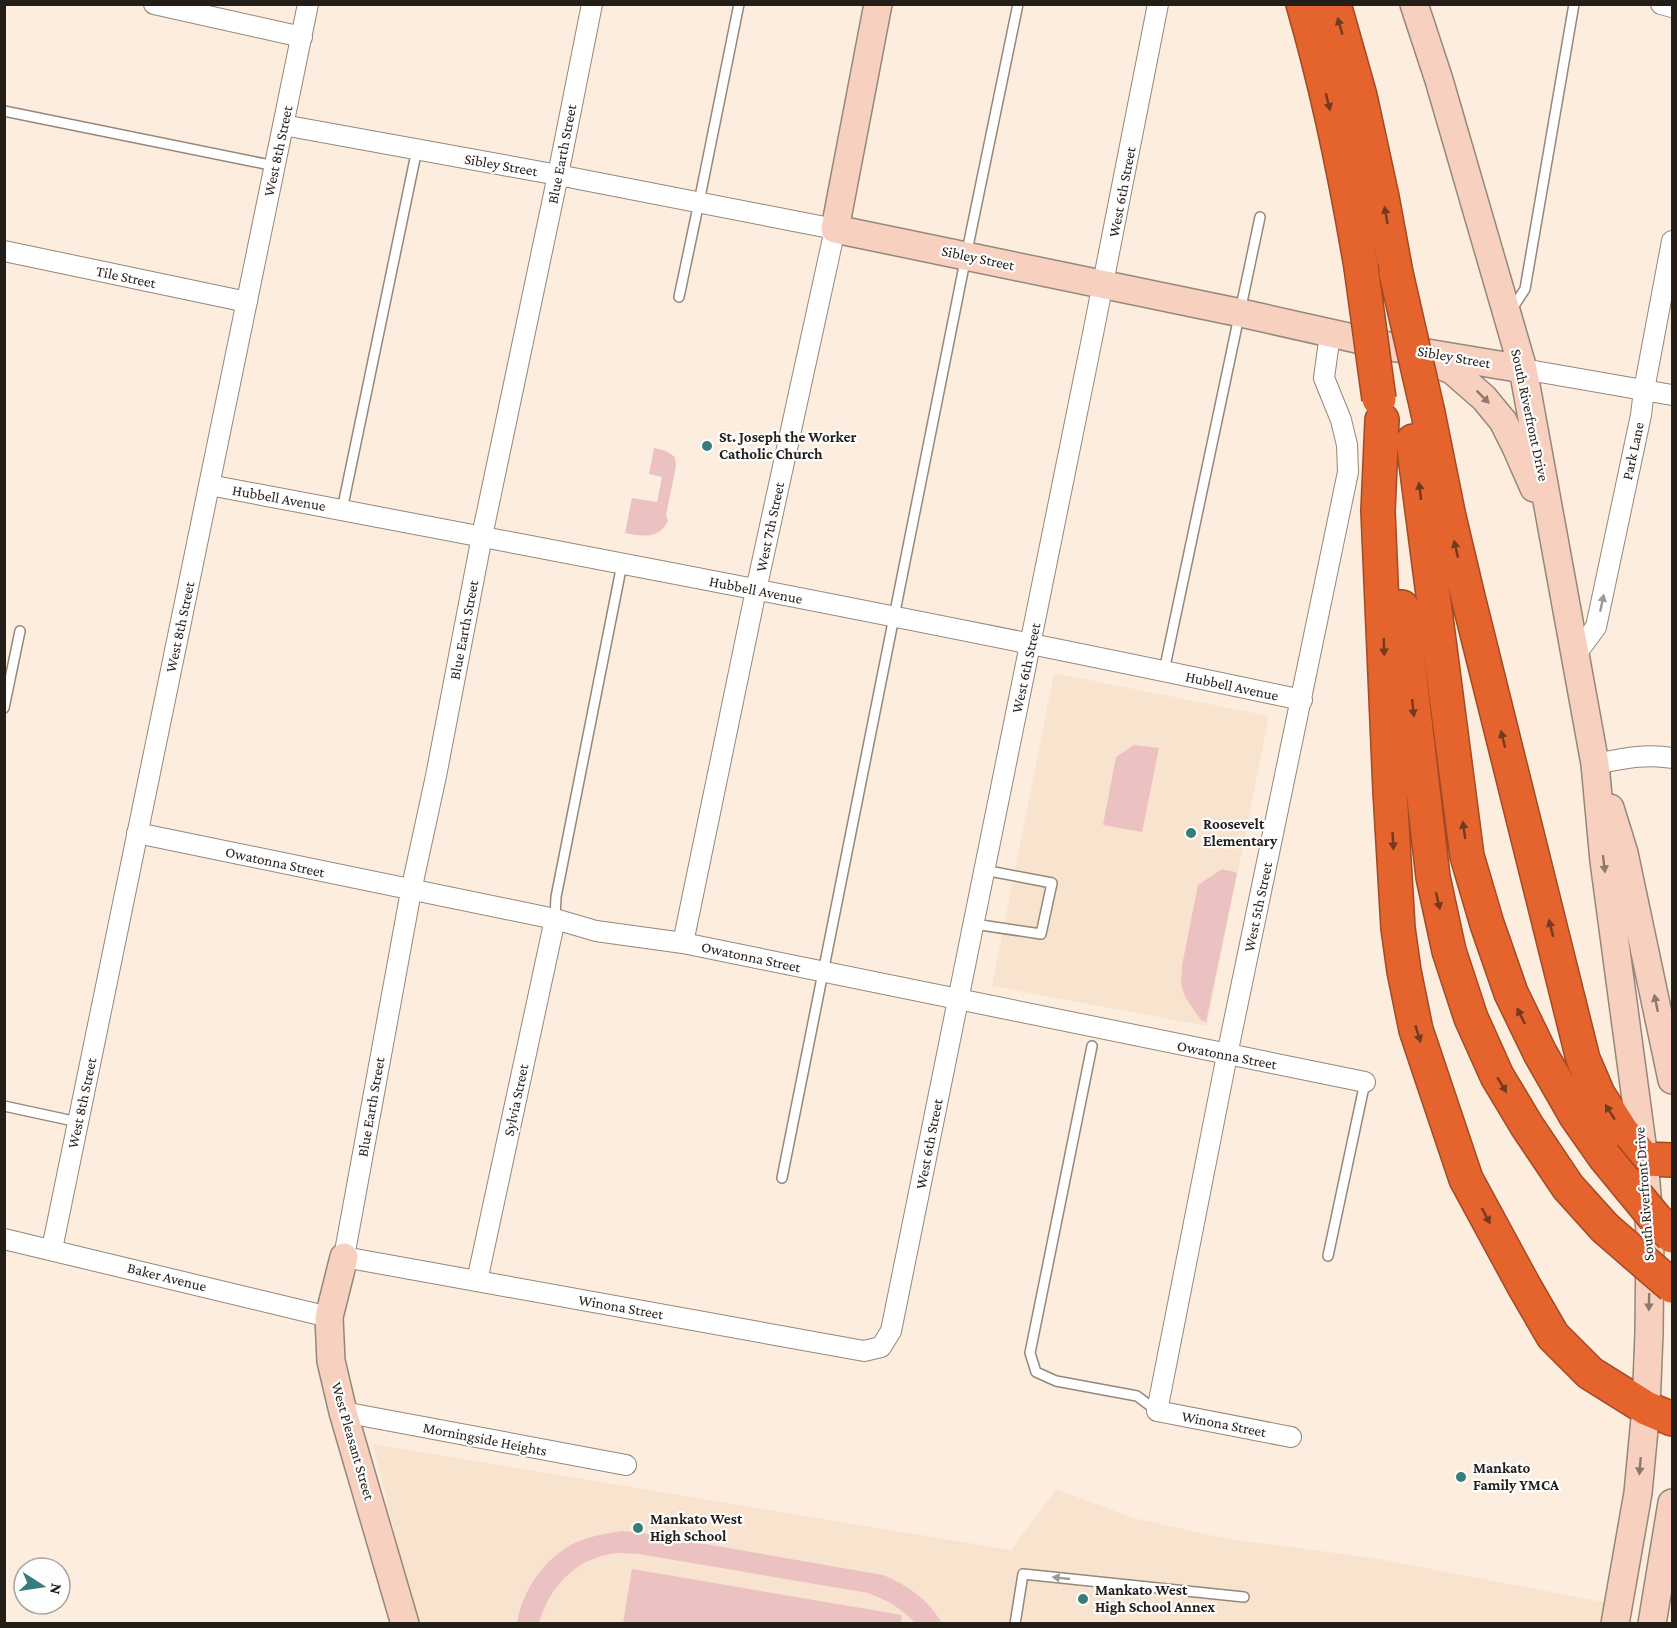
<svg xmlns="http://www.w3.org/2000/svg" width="1677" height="1628" font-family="'Crimson Pro',serif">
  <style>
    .built { fill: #f8e3ce }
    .green { fill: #ebc1c2 }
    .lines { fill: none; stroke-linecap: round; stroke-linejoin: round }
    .lane-casing { stroke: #95877a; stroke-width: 12 }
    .street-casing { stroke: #95877a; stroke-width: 22 }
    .secondary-casing { stroke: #95877a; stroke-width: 30 }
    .highway-casing { stroke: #a14b26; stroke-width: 36 }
    .lane { stroke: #fff; stroke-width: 9 }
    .street { stroke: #fff; stroke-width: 20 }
    .secondary { stroke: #f7d0c0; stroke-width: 27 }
    .highway { stroke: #e5632d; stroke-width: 33 }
    .highway-bridge-casing { stroke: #a14b26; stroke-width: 36; stroke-linecap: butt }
    .highway-bridge { stroke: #e5632d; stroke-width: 33 }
    .oneway { fill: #713a21 }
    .oneway2 { fill: #8e776c }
    .oneway3 { fill: #9c9a98 }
    .poi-dot { fill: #357e7c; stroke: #fdfdfd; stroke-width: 2 }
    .labels { text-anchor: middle; stroke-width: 4.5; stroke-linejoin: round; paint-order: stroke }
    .street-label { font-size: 15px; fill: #241e19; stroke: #fdfdfd }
    .poi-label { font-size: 15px; font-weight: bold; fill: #241e19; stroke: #fdfdfd; text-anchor: start }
  </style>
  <rect width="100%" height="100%" fill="#fcedde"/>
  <path class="built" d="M1054,673l215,43 -62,310 -215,-40z
    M373,1444l638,106 45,-61 77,29 95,21 146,19 239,46 -3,20 -1191,-1 -10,-31z"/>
  <path class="green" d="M654,448l12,3 9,6 1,9 -10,49 2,6c-9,19 -26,15 -43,12l7,-35 25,4 5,-25 -13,-3z
    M1134,745l25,3 -17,84 -39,-7 13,-68z
    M1222,869l15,4 -31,149 -5,-2 -16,-23 -4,-14 1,-17 16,-81z
    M622,1531l20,2 241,42c25,10 45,25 59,48h-27c-13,-15 -29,-23 -47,-30l-229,-39c-10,0 -20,-2 -29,0 -37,7 -61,34 -71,69h-22c6,-36 32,-72 68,-84 12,-4 25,-6 37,-8z
    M632,1569l270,46 -1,8h-278z"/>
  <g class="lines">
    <defs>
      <path id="lane" d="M4,111l271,55
        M679,297l20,-95 40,-198
        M1510,312l15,-23 49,-285
        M342,510l75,-361
        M1164,671l96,-454
        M4,708l16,-77
        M555,919l1,-22 66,-333
        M974,924l67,10 11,-51 -68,-13
        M1092,1046l-62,307 6,19 20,9 81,15 20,15
        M4,1106l74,16
        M782,1178l184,-922 52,-252
        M1328,1256l37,-174
        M1015,1624l8,-50 221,23"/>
      <path id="street" d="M154,4l148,33
        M592,4l-34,171 -76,361 -46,240 -25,115 -67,366 520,94 17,-4 10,-16c89,-442 181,-884 267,-1327
        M1661,4l11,3
        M283,125l275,50 277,54 -79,361 -73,353
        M4,251l243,51
        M1523,369l149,26
        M209,485c365,69 730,138 1093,215
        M1576,654l20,-27 45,-212 3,-25 28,-149
        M1595,764c26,-5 51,-11 77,-6
        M137,833l418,86 41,12 87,12 682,139
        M4,1239l325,78
        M52,1249l256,-1245
        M477,1281l78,-362
        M343,1412l283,53
        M1291,1437l-134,-26 70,-356 121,-583 -1,-27 -6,-25 -17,-42 6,-44"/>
      <path id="secondary" d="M878,4l-43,225 406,84 156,35 126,21
        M1414,4l25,76 84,289 72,395 9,97 40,298 6,73 -1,101 -3,75 -8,85 -23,131
        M1428,361l24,9 32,28 19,23 13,26 18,41
        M1610,808l14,45 48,227
        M344,1257l-15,60 2,44 12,51 62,212
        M1652,1624l20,-121"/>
      <path id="highway" d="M1303,4c25,86 43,174 58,263
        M1334,4l26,92 22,101 14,76
        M1428,413l21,104 19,80 115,462 15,35 24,38 22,27 28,1
        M1382,420l-4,91 12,280 8,137 6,43 12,59 50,149 58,107 29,50 37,37 56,35 26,11
        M1413,441l54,415 20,68 24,69 29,60 36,63 28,40
        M1402,607l31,270 16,74 22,67 26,58 30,50 41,61 37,41"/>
    </defs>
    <use href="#lane" class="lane-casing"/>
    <use href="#street" class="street-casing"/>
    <use href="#secondary" class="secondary-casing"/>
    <use href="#highway" class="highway-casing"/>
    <use href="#lane" class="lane"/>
    <use href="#street" class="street"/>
    <use href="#secondary" class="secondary"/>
    <use href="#highway" class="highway"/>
    <defs>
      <path id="highway-bridge" d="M1361,267l18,132
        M1396,273l32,140
        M1604,1156l51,62 17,18
        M1605,1228l67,58"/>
    </defs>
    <use href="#highway-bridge" class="highway-bridge-casing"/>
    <use href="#highway-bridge" class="highway-bridge"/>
  </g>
  <defs><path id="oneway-solid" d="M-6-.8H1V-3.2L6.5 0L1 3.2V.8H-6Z" transform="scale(1.5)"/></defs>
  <g class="oneway">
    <use href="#oneway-solid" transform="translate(1340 26) rotate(-106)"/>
    <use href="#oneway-solid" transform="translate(1328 102) rotate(76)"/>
    <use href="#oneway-solid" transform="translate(1386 215) rotate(-100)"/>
    <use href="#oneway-solid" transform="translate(1420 491) rotate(-97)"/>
    <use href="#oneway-solid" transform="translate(1456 549) rotate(-103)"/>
    <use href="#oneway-solid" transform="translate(1384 647) rotate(88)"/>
    <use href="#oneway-solid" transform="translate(1413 708) rotate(84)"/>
    <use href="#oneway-solid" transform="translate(1503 739) rotate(-104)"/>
    <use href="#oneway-solid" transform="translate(1464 830) rotate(-98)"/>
    <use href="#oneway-solid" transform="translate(1393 841) rotate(87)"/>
    <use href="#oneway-solid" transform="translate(1438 901) rotate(77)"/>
    <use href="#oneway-solid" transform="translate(1551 928) rotate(-104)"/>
    <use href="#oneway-solid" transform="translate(1521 1016) rotate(-116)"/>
    <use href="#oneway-solid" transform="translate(1418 1034) rotate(73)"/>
    <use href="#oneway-solid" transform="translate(1502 1085) rotate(59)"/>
    <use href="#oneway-solid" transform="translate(1610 1112) rotate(-122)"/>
    <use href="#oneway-solid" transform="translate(1486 1216) rotate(62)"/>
  </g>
  <g class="oneway2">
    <use href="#oneway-solid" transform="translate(1483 397) rotate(45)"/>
    <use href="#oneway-solid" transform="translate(1604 864) rotate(83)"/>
    <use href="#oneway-solid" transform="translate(1656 1003) rotate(-102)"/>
    <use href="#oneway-solid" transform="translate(1649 1302) rotate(91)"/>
    <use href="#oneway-solid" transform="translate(1640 1466) rotate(95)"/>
  </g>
  <g class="oneway3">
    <use href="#oneway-solid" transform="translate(1602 603) rotate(-78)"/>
    <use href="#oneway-solid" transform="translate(1061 1578) rotate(-174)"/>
  </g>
  <g class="poi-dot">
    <circle cx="707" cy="446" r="6"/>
    <circle cx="1191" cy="833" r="6"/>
    <circle cx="1461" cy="1477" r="6"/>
    <circle cx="638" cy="1528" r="6"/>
    <circle cx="1083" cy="1599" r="6"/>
  </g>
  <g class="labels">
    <g class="street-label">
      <text transform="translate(278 151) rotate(-78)" y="5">West 8th Street</text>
      <text transform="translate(562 154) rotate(-79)" y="5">Blue Earth Street</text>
      <text transform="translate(501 165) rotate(10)" y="5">Sibley Street</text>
      <text transform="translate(1122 192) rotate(-79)" y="5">West 6th Street</text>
      <text transform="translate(978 258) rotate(12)" y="5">Sibley Street</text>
      <text transform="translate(126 277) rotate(12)" y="5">Tile Street</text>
      <text transform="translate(1454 357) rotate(10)" y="5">Sibley Street</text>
      <text transform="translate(1530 415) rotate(78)" y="5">South Riverfront Drive</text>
      <text transform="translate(1633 451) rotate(-78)" y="5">Park Lane</text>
      <text transform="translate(279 498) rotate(10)" y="5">Hubbell Avenue</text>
      <text transform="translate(770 527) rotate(-78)" y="5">West 7th Street</text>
      <text transform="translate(756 590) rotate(11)" y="5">Hubbell Avenue</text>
      <text transform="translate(180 627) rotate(-78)" y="5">West 8th Street</text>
      <text transform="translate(464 630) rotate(-79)" y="5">Blue Earth Street</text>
      <text transform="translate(1026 668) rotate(-78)" y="5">West 6th Street</text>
      <text transform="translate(1232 686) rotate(12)" y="5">Hubbell Avenue</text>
      <text transform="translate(275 862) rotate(12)" y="5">Owatonna Street</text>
      <text transform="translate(1258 907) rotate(-78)" y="5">West 5th Street</text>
      <text transform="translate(751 957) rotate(12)" y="5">Owatonna Street</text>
      <text transform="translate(1227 1055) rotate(11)" y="5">Owatonna Street</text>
      <text transform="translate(516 1100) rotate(-78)" y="5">Sylvia Street</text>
      <text transform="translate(82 1103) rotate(-78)" y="5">West 8th Street</text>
      <text transform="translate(371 1107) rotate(-80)" y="5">Blue Earth Street</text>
      <text transform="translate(929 1144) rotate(-79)" y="5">West 6th Street</text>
      <text transform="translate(1644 1194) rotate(-94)" y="5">South Riverfront Drive</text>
      <text transform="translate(167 1277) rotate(14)" y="5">Baker Avenue</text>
      <text transform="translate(621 1307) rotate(10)" y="5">Winona Street</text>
      <text transform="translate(1224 1424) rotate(11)" y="5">Winona Street</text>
      <text transform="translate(485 1439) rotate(11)" y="5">Morningside Heights</text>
      <text transform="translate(353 1441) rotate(74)" y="5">West Pleasant Street</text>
    </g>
    <g class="poi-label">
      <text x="719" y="442">St. Joseph the Worker<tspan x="719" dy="17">Catholic Church</tspan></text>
      <text x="1203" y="829">Roosevelt<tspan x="1203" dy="17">Elementary</tspan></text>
      <text x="1473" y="1473">Mankato<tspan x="1473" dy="17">Family YMCA</tspan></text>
      <text x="650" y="1524">Mankato West<tspan x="650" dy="17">High School</tspan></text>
      <text x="1095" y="1595">Mankato West<tspan x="1095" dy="17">High School Annex</tspan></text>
    </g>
  </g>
  <rect width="1677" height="1628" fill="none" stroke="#241e19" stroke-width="12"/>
  <g transform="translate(42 1586) rotate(102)"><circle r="28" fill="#fdfdfd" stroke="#a6a4a2" stroke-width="1.5"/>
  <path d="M0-4.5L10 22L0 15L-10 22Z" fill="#357e7c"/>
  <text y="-9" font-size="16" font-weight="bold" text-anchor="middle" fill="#241e19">N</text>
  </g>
</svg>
